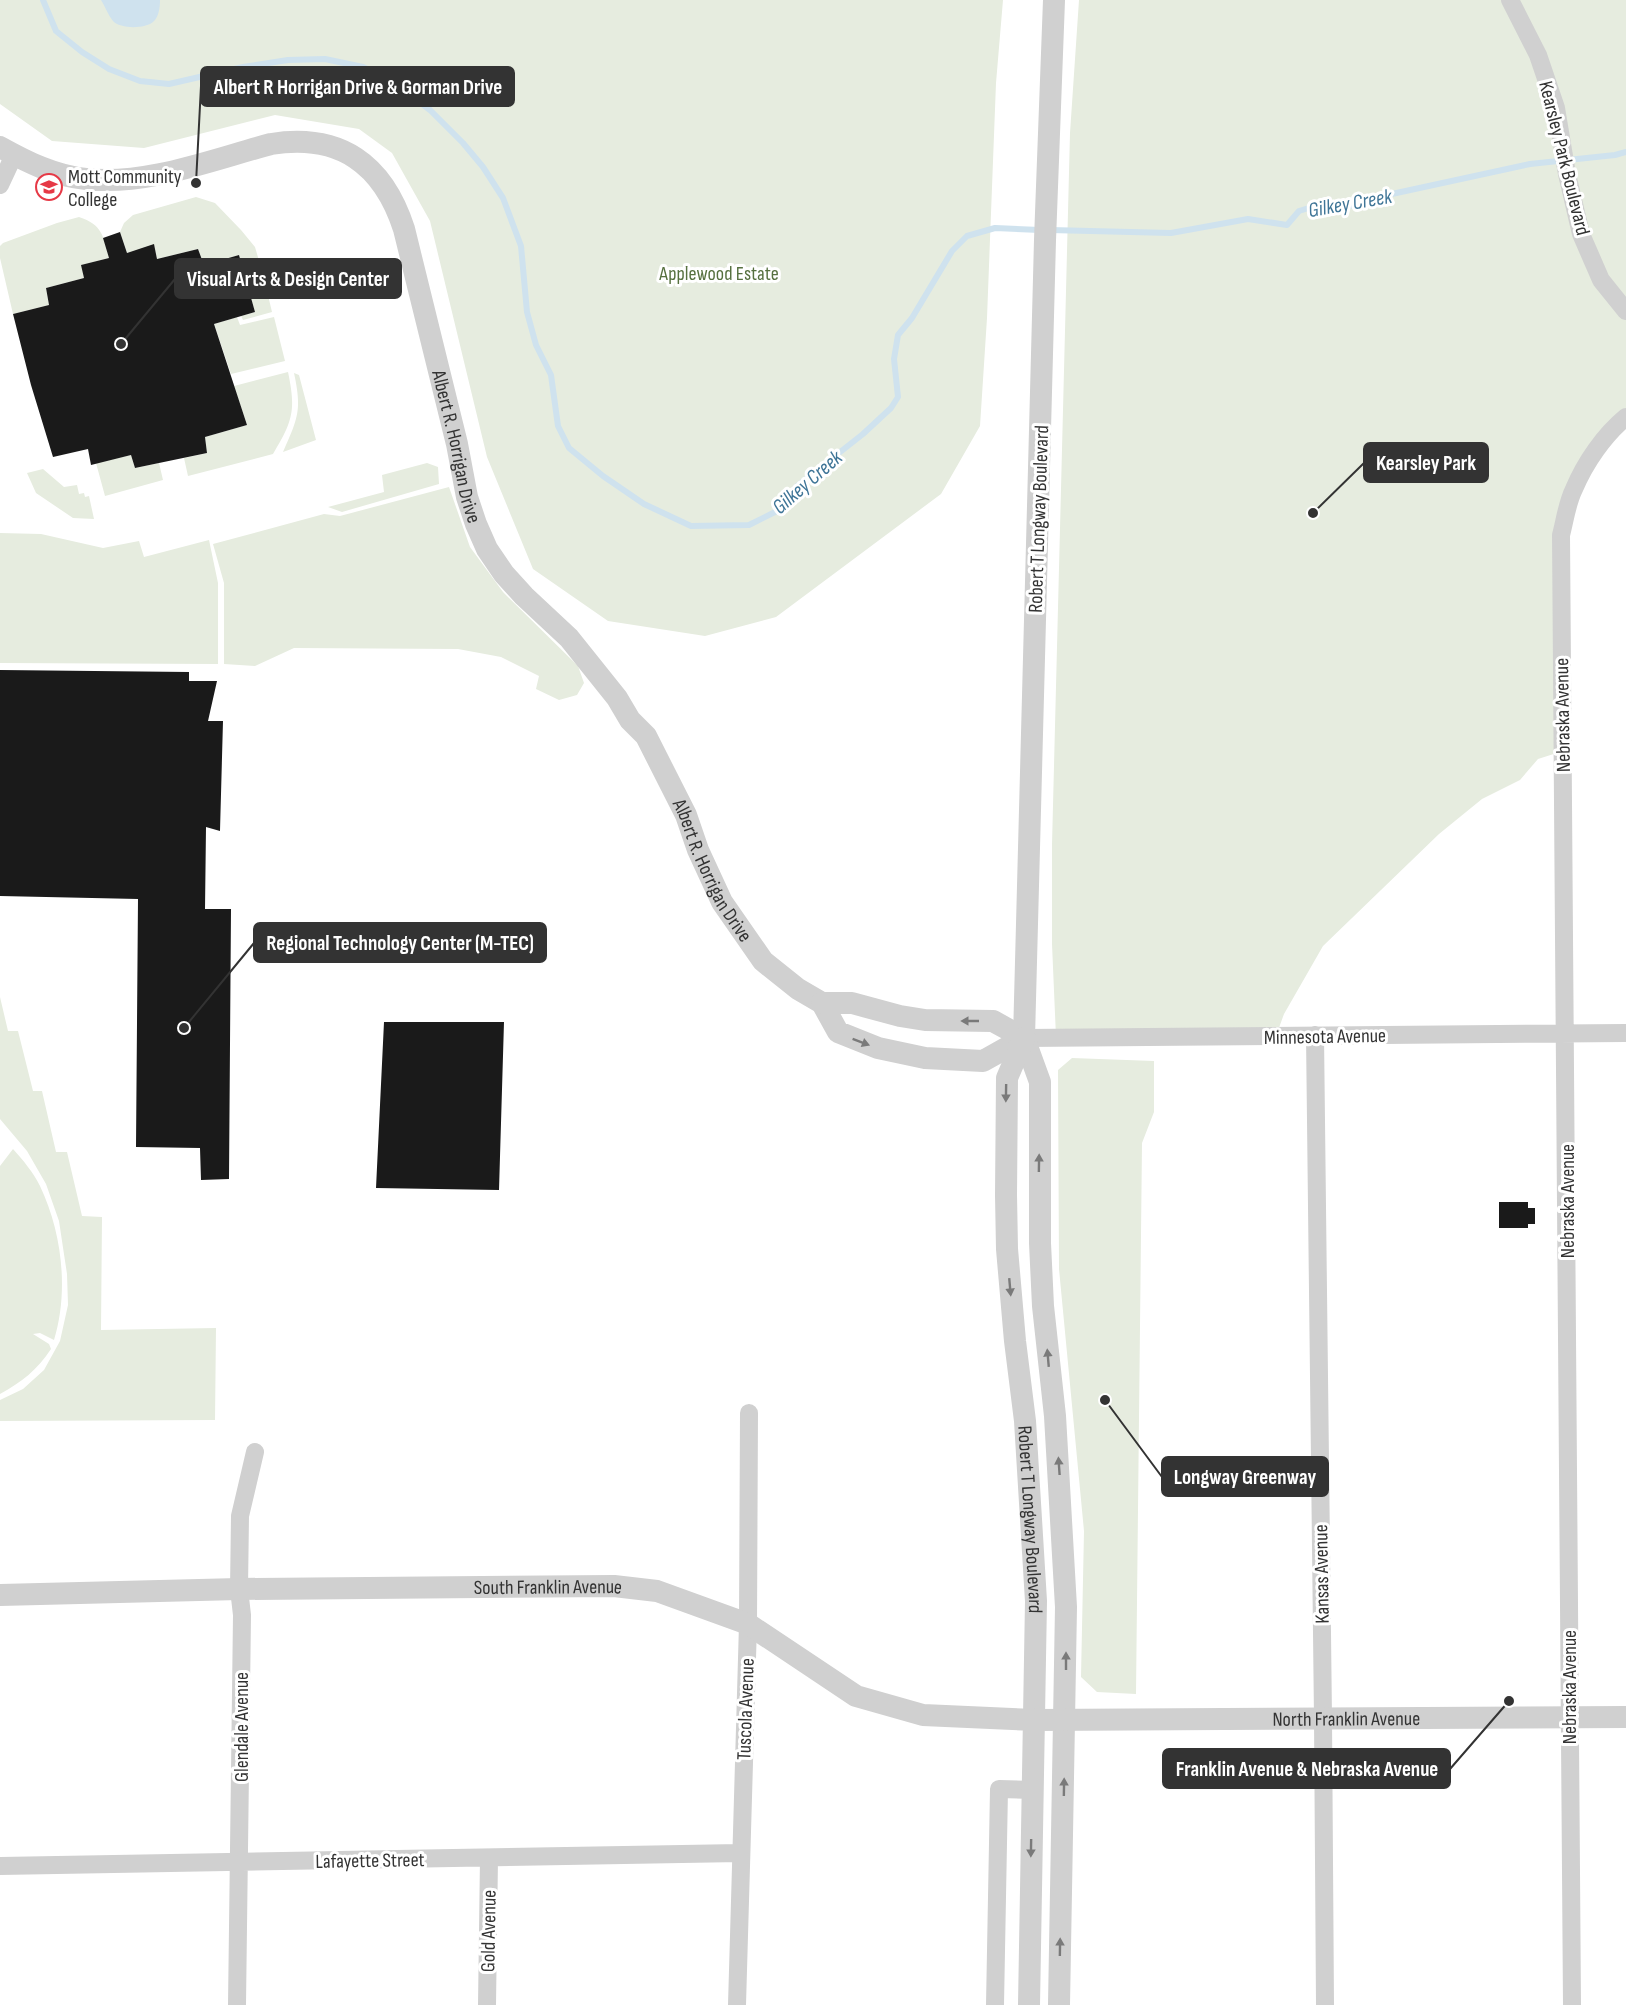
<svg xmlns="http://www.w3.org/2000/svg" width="1626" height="2005" font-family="'Sofia Sans Condensed',sans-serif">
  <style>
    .green { fill: #e6ecdf }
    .water { fill: #cfe2ee }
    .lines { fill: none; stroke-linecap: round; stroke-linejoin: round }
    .stream { stroke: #cfe2ee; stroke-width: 6 }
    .building { fill: #1a1a1a }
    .minor { stroke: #d0d0d0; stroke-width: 18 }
    .tertiary { stroke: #d0d0d0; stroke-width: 22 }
    .oneway { fill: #7a7a7a }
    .labels { text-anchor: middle; stroke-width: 6; stroke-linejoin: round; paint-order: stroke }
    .street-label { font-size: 20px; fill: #333; stroke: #fff }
    .poi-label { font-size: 20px; fill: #333; stroke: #fff; text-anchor: start }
    .park-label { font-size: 20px; fill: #56703f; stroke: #fff }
    .water-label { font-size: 21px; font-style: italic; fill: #3f7597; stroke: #fff }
    .leader { fill: none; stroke: #333; stroke-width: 2 }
    .callout-dot { fill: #333; stroke: #fff; stroke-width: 2 }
    .callout { fill: #333; stroke: #333; stroke-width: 2 }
    .callout-label { font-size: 21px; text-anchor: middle; font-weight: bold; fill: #fff }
  </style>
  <rect width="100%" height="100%" fill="#fff"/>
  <path class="green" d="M0,0h1003l-7,83 -9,235 -7,108 -39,68 -165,123 -71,19 -97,-15 -75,-52 -46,-112 -57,-236 -38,-68 -33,-24 -84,-14 -131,33 -92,-7 -52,-37z
    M1079,0h547v417l-33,37 -32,81 2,216 -25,8 -18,21 -38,19 -43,35 -116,112 -39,68 -8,22 -220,1 -4,-93v-99l18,-712z
    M196,197l19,6 26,27 14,17 7,24 -17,5 -6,-21 -35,10 -6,-16 -41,10 -3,-14 -27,8 -7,-21 4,-9 9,-8z
    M79,217c24,8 24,19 30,41l-27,7 2,13 -38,10 3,17 -36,9 -13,-56v-12l3,-3 54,-20z
    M266,287l6,25 -29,8 -2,-4 14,-4 -6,-20z
    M237,317l3,8 34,-8 11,44 -54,13 -17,-50z
    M288,372c8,38 5,49 -15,82l-85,22 -4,-18 23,-5 -2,-16 42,-12 -13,-39z
    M294,373l5,2 17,65 -33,12c15,-34 19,-42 11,-79z
    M131,455l4,13 24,-5 4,17 -58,16 -9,-33z
    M427,463l11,4 1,17 -97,28 -14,-5 56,-15 -2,-17z
    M43,469l21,18 13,-2 2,9 5,-1 1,4 4,-1 5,23 -21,-1 -37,-25 -9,-20z
    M449,487l21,60 33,45 75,74 6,17 -7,12 -18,5 -23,-11 3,-13 -38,-19 -43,-8 -164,-1 -39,18 -31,-2v-81l-11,-39 111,-30 16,2z
    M0,533l41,1 62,14 36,-7 5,16 65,-17 9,43v81l-218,-1z
    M0,997l8,34h10l15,60h9l14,61h11l15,64 20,1 -1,113 115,-2 -1,92 -215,1v-21l23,-11 21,-19 16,-29 8,-36 -1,-31 -8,-53 -13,-37 -19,-33 -27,-32z
    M1072,1058l82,3v51l-12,31 -6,551 -39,-2 -16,-15 3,-146 -25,-262 -1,-199z
    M13,1149c10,11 20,23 27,37 22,46 29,105 14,154l-14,-7 -7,1 16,10 2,5c-14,21 -29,33 -51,45v-228z"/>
  <path class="water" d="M101,0h59c0,7 -1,17 -7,22 -8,7 -33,7 -40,-1 -5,-6 -8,-15 -12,-21z"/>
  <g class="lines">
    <path class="stream" d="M43,0l13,31 26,21 27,17 31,12 29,3 74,-17 45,-7 37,-1 38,8 33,17 34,26 33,33 20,24 20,31 18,48 6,66 9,33 15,30 7,51 11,22 34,28 41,28 47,22 58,-1 28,-14 20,-25 66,-52 28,-26 7,-11 -4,-38 4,-24 14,-17 40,-67 15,-15 28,-8 45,2
      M1050,230l121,3 77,-14 39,6 12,-14 13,-4 38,-1 28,-9 152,-33 85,-9 11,-3"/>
  </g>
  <path class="building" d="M120,232l7,21 27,-9 3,15 41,-10 6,16 35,-10 16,57 -41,12 33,101 -42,12 2,16 -72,15 -4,-13 -40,10 -3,-16 -35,8 -22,-72 -18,-71 36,-9 -3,-17 38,-10 -3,-13 28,-7 -6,-20z
    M0,670l189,2v9h28l-9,40h15l-3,110 -14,-4 -1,82h26l-2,270 -28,1 -1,-32 -64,-1 2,-248 -138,-3z
    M431,922h61v35h-62z
    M384,1022h120l-5,168 -123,-2z
    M1499,1202h29v6h7v16h-7v4h-29z"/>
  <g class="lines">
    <path class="minor" d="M1510,0l28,55 18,53 11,66 14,60 20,46 25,31
      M0,185l14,-30
      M1315,1035l8,683 2,287
      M1024,1038l602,-5
      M0,1866l740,-13
      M237,2005l5,-390 -3,-26 1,-73 15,-64
      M487,2005l2,-147
      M737,2005l11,-381 1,-211
      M995,2005l4,-216 33,1
      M1572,2005l-11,-1470c4,-15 6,-32 13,-46 11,-26 30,-54 52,-72"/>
    <g class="tertiary">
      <path d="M1054,0l-9,240 -21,798 16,44v161l3,63 12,110 11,191 -7,398"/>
      <path id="s1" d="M0,147c27,15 55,29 86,32 60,7 128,-20 185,-35 69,-11 112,20 133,85l53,215 10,53 9,27 11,25 17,25 20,22 45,42 48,60 13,22 16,16 40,79 12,35 24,52 41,59 35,28 24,14 16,29 40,16 47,10 58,3 41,-23"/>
      <path d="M822,1003h30l48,13 25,4 68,1 31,17"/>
      <path id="s2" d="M1024,1038l-17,40 -1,117 1,54 8,92 10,80 11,180 -7,404"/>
      <path id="s3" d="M0,1595l239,-6 375,-3 43,5 91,33 108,72 67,19 112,5 591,-3"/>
    </g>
  </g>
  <defs><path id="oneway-solid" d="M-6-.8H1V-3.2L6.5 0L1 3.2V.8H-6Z" transform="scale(1.5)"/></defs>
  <g class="oneway">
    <use href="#oneway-solid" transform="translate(970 1021) rotate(-180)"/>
    <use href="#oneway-solid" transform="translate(861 1042) rotate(21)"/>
    <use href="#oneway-solid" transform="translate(1006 1093) rotate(91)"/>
    <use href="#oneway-solid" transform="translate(1039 1163) rotate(-89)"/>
    <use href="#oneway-solid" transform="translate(1010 1287) rotate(85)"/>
    <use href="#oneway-solid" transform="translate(1048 1358) rotate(-95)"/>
    <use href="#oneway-solid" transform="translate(1059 1466) rotate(-94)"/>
    <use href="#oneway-solid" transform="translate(1066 1661) rotate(-90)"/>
    <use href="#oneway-solid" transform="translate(1064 1787) rotate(-89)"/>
    <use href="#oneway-solid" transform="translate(1031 1848) rotate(91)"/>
    <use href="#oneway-solid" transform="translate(1060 1947) rotate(-89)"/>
  </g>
  <defs>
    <symbol id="university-ring" viewBox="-11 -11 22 22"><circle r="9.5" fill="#fff" stroke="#e63946" stroke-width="1.5"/><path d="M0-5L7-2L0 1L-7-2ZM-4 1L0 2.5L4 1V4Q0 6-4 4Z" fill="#e63946"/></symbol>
  </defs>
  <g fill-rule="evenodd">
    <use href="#university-ring" x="34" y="172" width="30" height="30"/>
  </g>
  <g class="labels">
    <g class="street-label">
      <text transform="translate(1565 158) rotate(76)" y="7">Kearsley Park Boulevard</text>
      <text dy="7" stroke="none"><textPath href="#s1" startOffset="681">Albert R. Horrigan Drive</textPath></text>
      <text transform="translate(1038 519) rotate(-88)" y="7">Robert T Longway Boulevard</text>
      <text transform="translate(1562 715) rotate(-91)" y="7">Nebraska Avenue</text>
      <text dy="7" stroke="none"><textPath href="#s1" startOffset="1185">Albert R. Horrigan Drive</textPath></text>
      <text transform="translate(1325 1036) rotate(-1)" y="7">Minnesota Avenue</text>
      <text transform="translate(1567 1201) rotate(-90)" y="7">Nebraska Avenue</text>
      <text dy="7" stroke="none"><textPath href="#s2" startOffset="486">Robert T Longway Boulevard</textPath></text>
      <text transform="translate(1321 1574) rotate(-91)" y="7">Kansas Avenue</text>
      <text dy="7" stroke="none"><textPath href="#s3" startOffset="548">South Franklin Avenue</textPath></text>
      <text transform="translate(1569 1687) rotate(-90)" y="7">Nebraska Avenue</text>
      <text transform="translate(745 1709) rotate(-88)" y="7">Tuscola Avenue</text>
      <text dy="7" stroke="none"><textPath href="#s3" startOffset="1377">North Franklin Avenue</textPath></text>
      <text transform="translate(241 1727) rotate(-90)" y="7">Glendale Avenue</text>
      <text transform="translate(370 1860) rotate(-1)" y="7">Lafayette Street</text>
      <text transform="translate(488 1931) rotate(-89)" y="7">Gold Avenue</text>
    </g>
    <g class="poi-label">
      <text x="68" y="183">Mott Community<tspan x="68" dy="23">College</tspan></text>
    </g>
    <g class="park-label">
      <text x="719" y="280">Applewood Estate</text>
    </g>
    <g class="water-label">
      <text transform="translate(1350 203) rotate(-10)" y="7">Gilkey Creek</text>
      <text transform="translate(807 482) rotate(-41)" y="7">Gilkey Creek</text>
    </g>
  </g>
  <path class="leader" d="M196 183L201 86M121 344L175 279M1313 513L1364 463M184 1028L254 943M1105 1400L1162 1477M1509 1701L1450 1769"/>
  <g class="callout-dot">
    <circle cx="196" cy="183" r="6"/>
    <circle cx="121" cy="344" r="6"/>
    <circle cx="1313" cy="513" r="6"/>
    <circle cx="184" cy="1028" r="6"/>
    <circle cx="1105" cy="1400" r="6"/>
    <circle cx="1509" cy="1701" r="6"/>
  </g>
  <g class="callout">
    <rect x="201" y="67" width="313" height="39" rx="6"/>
    <rect x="175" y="259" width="226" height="39" rx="6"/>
    <rect x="1364" y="443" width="124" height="39" rx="6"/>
    <rect x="254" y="923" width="292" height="39" rx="6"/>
    <rect x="1162" y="1457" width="166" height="39" rx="6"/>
    <rect x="1163" y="1749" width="287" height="39" rx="6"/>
  </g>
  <g class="callout-label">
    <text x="358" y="94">Albert R Horrigan Drive &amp; Gorman Drive</text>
    <text x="288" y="286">Visual Arts &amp; Design Center</text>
    <text x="1426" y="470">Kearsley Park</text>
    <text x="400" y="950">Regional Technology Center (M-TEC)</text>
    <text x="1245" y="1484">Longway Greenway</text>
    <text x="1307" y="1776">Franklin Avenue &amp; Nebraska Avenue</text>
  </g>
</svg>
